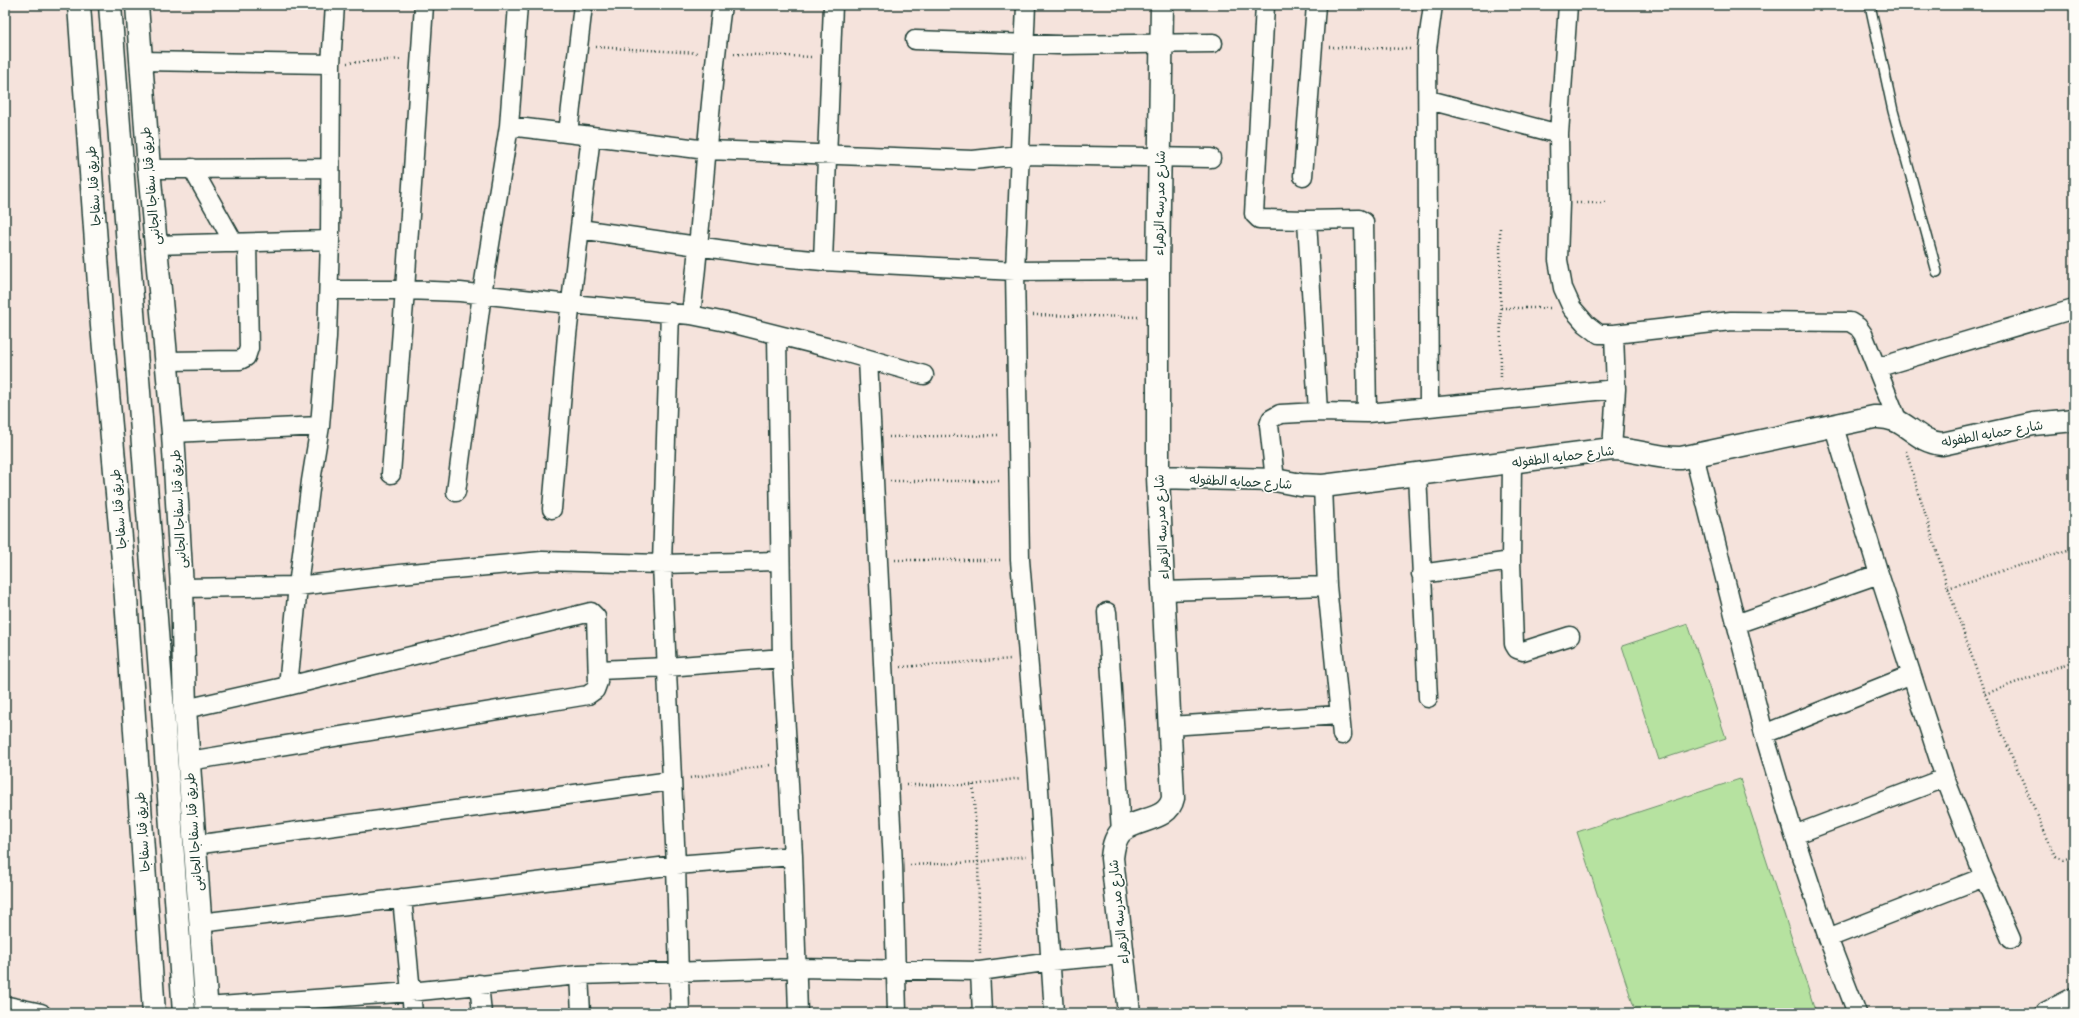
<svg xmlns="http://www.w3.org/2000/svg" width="2079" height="1018" font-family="'Patrick Hand','Playpen Sans Arabic',sans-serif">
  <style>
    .green { fill: #b6e2a0; stroke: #6a906a }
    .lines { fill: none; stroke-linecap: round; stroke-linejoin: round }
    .lane-casing { stroke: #1f3d34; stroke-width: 12 }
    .street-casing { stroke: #1f3d34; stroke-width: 21 }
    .secondary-casing { stroke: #1f3d34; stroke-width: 25 }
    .highway-casing { stroke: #1f3d34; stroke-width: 25 }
    .path { stroke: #1f3d34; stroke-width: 2.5; stroke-dasharray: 1 3; stroke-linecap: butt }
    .lane { stroke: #fdfcf7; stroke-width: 9 }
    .street { stroke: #fdfcf7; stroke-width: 18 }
    .secondary { stroke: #fdfcf7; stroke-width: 22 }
    .highway { stroke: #fdfcf7; stroke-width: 22 }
    .labels { text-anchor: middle; stroke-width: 3; stroke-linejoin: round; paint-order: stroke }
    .street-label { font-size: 13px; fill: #1f3d34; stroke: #fdfcf7 }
  </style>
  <rect width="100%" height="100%" fill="#f5e3dc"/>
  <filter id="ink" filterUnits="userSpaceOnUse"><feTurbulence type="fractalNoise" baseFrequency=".025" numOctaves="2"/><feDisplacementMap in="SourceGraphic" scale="8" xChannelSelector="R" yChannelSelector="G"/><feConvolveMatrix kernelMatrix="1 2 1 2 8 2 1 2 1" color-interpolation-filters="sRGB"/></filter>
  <g filter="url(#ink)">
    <path class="green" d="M1688,624l38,114 -67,22 -37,-114z
      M1740,779l76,234h-180l-59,-181z"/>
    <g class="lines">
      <defs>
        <path id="lane" d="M1870,5l23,106 44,161"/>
        <path id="street" d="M424,5l-19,285 55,2 110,12 121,11 40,8 99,25 94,27
          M1026,5l-11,266 5,289 18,215 16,238
          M1265,5l-11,209 5,5 48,1 52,-1 5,3 3,191
          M1568,5l-9,129 1,69 -2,57 5,28 9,20 14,16 13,10h15l117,-13 119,1 8,5 5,7 34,85
          M915,40l143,5 155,-2
          M141,61l190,3
          M1429,100l130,34
          M509,126l198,24 266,10 47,-5 191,3
          M568,133l15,-128
          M192,168l42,75
          M149,169l181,-1
          M1303,176l13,-171
          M1307,220l11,192
          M580,229l179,26 64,6 192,10 143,-1
          M155,245l175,-5
          M823,261l10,-256
          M330,290h75l-14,184
          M670,312l-8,252 14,301 4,148
          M691,315c12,-103 17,-207 31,-310
          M777,335l5,323 11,198 5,157
          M868,359l25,506 4,148
          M166,361l74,-1 6,-3 3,-9 -2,-105
          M1876,368l198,-59
          M1429,406l-2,-357 6,-44
          M1834,427l45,147 66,204 39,99 -156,61 29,75
          M173,433l147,-7
          M1612,449l4,-60 -2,-55
          M1694,455l70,279 30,101 34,103
          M1512,461l-1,100 3,83 3,5 6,2 47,-15
          M1417,474l11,224
          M1275,480l-6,-55 2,-6 9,-5 38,-2 49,1 249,-24
          M456,492l26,-198 27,-168 9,-121
          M552,509l15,-174 24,-199
          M1421,574l90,-13
          M1327,586l15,149
          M182,588l116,-2 102,-12 142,-13 120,3 118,-3
          M1164,591l163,-5 -4,-100
          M1107,612l14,220
          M1736,624l143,-50
          M599,670l68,-3 115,-9
          M185,709l103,-23 10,-100 13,-105 9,-55 7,-89 3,-97 1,-176 4,-59
          M1170,726l169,-11
          M1764,734l147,-59
          M189,761l399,-66 7,-5 3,-8 -2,-65 -5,-5 -303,74
          M1794,835l151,-57
          M194,845l477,-64
          M1984,877l27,62
          M402,898l11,115
          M200,923l476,-58 117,-9
          M980,971l2,42
          M579,975l2,38
          M479,984l3,29
          M5,1007l3,-1 33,7
          M206,1007l204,-15 169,-17 217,-7 184,3 72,-10 70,-6"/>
        <path id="secondary" d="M137,5l12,164 24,264 9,155 3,121 22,304
          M1158,477l117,3 26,5 22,1 289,-37c24,0 45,10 69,9l193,-41c33,-2 38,24 68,27l91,-20 41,-4
          M1129,1013l-17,-155c1,-9 2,-19 9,-26 16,-15 47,-10 52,-34l-15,-321v-207l4,-265
          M2047,1013l27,-14"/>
        <path id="highway" d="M79,5l23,321 23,257 29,430
          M110,5l52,693 22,315"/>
      </defs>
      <use href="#lane" class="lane-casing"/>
      <use href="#street" class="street-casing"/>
      <use href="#secondary" class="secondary-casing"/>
      <use href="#highway" class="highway-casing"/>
      <path class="path" d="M596,47l103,6
        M1329,47l81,2
        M734,54l79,3
        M347,63l55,-4
        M1576,203h30
        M1500,228l1,155
        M1501,308h52
        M1033,315l107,2
        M889,437l111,-2
        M1906,451l42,137 37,106 70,162 8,3 11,-4
        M890,481h111
        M895,560h107
        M1948,588l126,-40
        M901,667l110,-8
        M1985,694l89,-33
        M690,778l80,-13
        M906,785h67l48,-7
        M973,785l5,77 2,92
        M910,865l68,-3 48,-6"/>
      <use href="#lane" class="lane"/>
      <use href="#street" class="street"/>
      <use href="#secondary" class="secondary"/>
      <use href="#highway" class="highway"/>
    </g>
  </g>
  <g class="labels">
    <g class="street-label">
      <text transform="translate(93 186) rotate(-94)" y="5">طريق قنا, سفاجا</text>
      <text transform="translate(150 186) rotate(-95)" y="5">طريق قنا, سفاجا الجانبى</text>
      <text transform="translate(1159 203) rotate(-89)" y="5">شارع مدرسه الزهراء</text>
      <text transform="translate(1992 433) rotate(-10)" y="5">شارع حمايه الطفوله</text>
      <text transform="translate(1563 456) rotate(-7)" y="5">شارع حمايه الطفوله</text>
      <text transform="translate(1241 481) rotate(3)" y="5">شارع حمايه الطفوله</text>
      <text transform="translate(118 509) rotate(-95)" y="5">طريق قنا, سفاجا</text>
      <text transform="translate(178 509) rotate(-93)" y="5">طريق قنا, سفاجا الجانبى</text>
      <text transform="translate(1161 527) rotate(-93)" y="5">شارع مدرسه الزهراء</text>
      <text transform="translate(142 832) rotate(-94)" y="5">طريق قنا, سفاجا</text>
      <text transform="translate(193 832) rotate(-94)" y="5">طريق قنا, سفاجا الجانبى</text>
      <text transform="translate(1118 912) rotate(-96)" y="5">شارع مدرسه الزهراء</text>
    </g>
  </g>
  <rect width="2079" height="1018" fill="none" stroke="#fdfcf7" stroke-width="20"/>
  <rect x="10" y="10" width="2059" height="998" fill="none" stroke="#1f3d34" stroke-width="1.5" filter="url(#ink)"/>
</svg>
